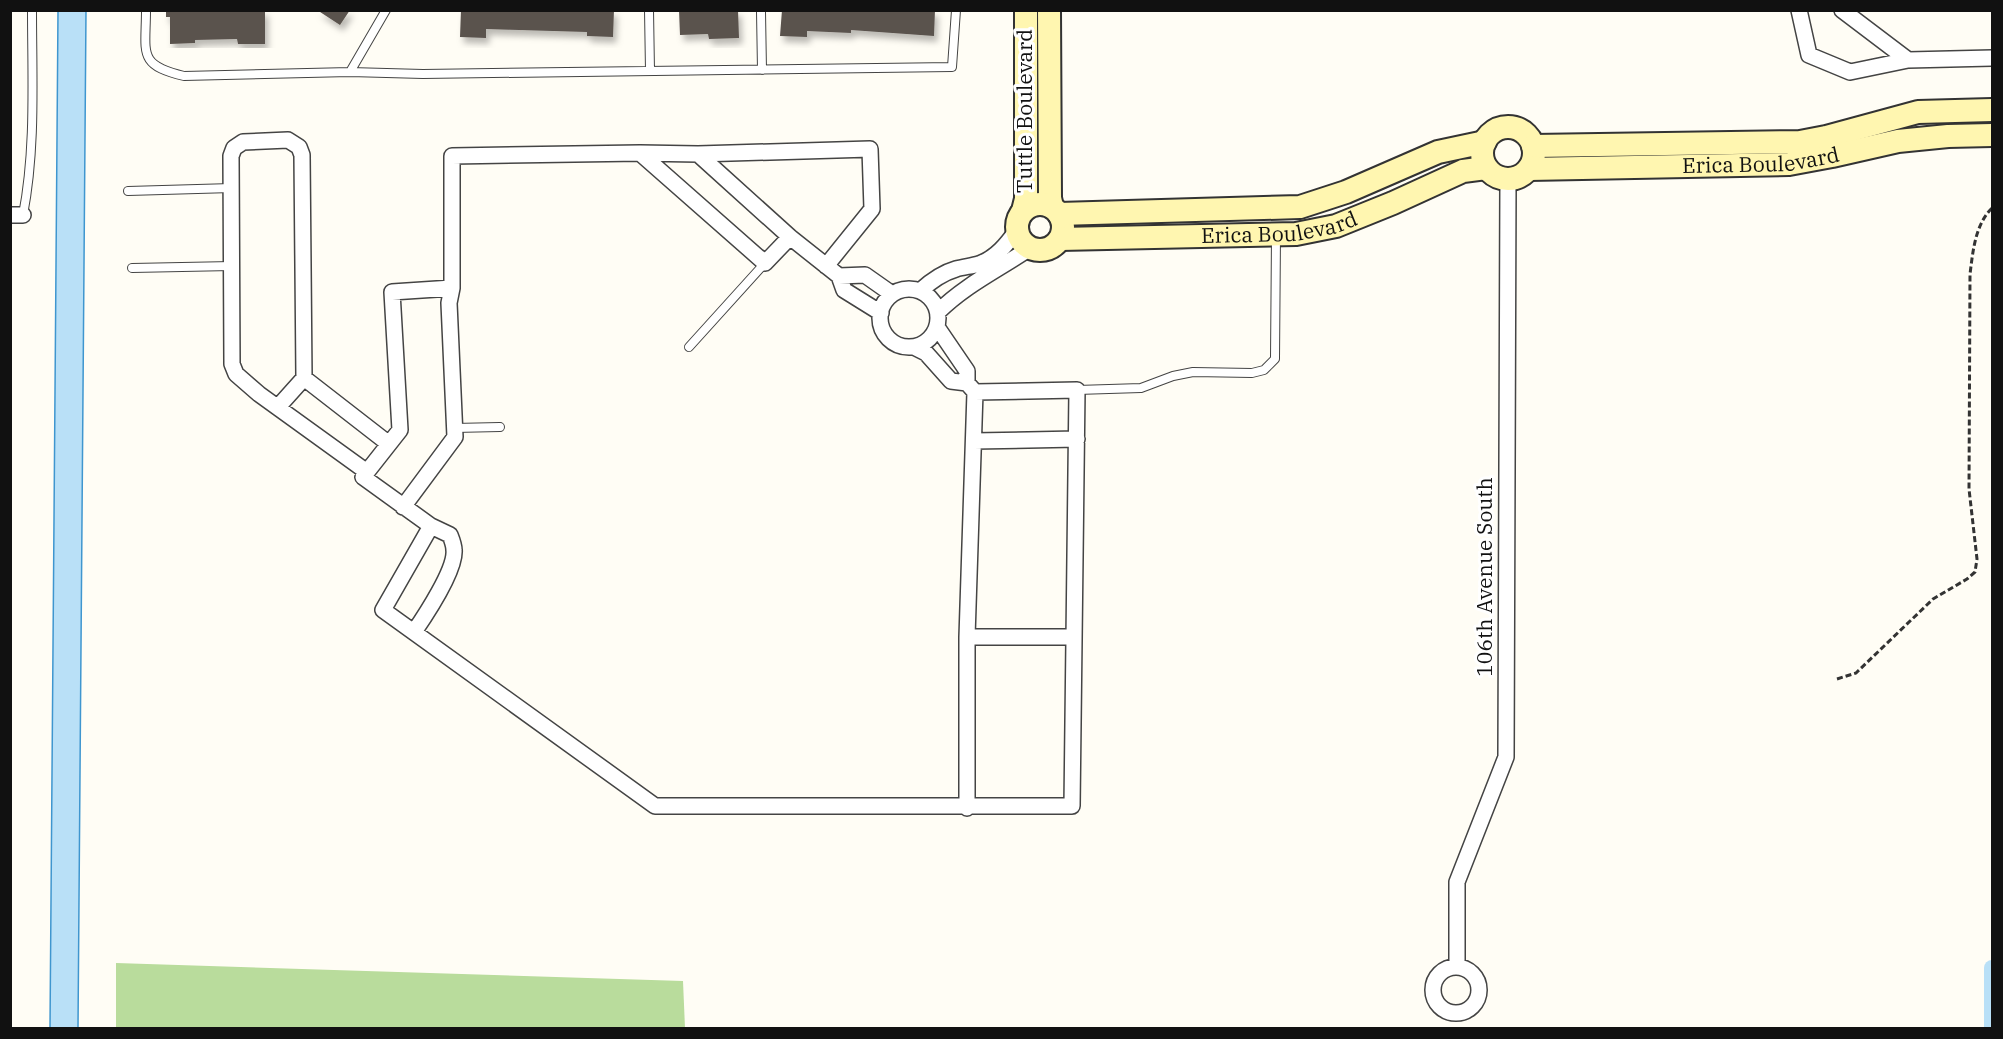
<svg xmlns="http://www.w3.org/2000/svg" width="2003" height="1039" font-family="'IBM Plex Serif',serif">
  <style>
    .forest { fill: #b9dc9c }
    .water { fill: #b9e0f7; stroke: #3f96cf; stroke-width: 1.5 }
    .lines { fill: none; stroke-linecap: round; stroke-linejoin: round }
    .canal { stroke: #b9e0f7; stroke-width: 16 }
    .building { fill: #5a524d; filter: url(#shadow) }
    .lane-casing { stroke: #444; stroke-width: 10 }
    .street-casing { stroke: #444; stroke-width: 18 }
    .secondary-casing { stroke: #333; stroke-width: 26 }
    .path { stroke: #333; stroke-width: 3; stroke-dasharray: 6 3; stroke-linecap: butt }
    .lane { stroke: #fff; stroke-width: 8 }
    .street { stroke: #fff; stroke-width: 15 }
    .secondary { stroke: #fff6b0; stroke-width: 22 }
    .labels { text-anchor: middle; stroke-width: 6; stroke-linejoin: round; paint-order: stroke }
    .street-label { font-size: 21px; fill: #111; stroke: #fff }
  </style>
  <defs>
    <filter id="shadow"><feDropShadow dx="3.5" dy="6" stdDeviation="3" flood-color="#0004"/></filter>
  </defs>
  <rect width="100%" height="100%" fill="#fffdf5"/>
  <path class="forest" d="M116,963l567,18 2,47h-569z"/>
  <path class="water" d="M86,10l-8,1018h-28l8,-1017z"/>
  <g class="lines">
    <path class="canal" d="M1992,1028v-60"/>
  </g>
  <path class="building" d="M166,10h99v34h-27l-1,-5 -42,1v3l-25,1v-27h-4z
    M317,10h33l-10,15z
    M461,10h153l-1,27 -26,-1v-4l-101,-3v9l-26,-1z
    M679,10h59l1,28 -30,1 -1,-5 -28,1z
    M782,10h153l-1,26 -83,-6v3l-44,-2v6l-27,-1z"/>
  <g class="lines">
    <defs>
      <path id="lane" d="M146,10c0,43 -9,55 38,66l166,-4 36,-62
        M649,10l1,61
        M761,12l1,58
        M350,72l73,2 529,-7 4,-57
        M128,191l104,-3
        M23,215c13,-67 9,-137 9,-205
        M132,268l100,-2
        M689,347l76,-84
        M1077,390l64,-2 32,-12 20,-4 59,1 12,-3 11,-11 1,-123
        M454,428l46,-1"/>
      <path id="street" d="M1799,10l10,45 41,17 58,-12 84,-2
        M1842,10l66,50
        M640,153l-188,3v132l-60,4 8,138 -37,47 68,49 -48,84 272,196h417l5,-416 -102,2 -8,245v171
        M698,154l172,-5 2,60 -46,57
        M10,215h13
        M790,237l-25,26 -125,-110 58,1 92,83 49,39 5,14 37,23
        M839,276l26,-1 27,19
        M880 318a29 29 0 1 1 58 0a29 29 0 1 1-58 0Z
        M920,291c11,-10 22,-18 36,-22 7,-2 16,-3 23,-5 17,-6 28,-20 38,-34
        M938,312c27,-27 61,-43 92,-64
        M937,327l30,44v12l8,9
        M914,347l12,6 25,28 16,2
        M278,407l26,-29
        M974,441l103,-2
        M367,472l-108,-78 -23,-20 -4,-10 -1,-208 3,-8 9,-6 45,-2 11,7 3,8 2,223 85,66
        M403,507l52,-70 -6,-134 3,-15
        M414,632c11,-16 42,-63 40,-82 0,-5 -2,-10 -4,-15l-19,-9
        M967,637h107
        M1457,966v-84l49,-125 2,-577
        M1433 990a23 23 0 1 1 46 0a23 23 0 1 1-46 0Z"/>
      <g id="secondary">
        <path d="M1049,10l1,188 2,9"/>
        <circle cx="1508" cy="153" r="26"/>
        <path d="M1533,146l267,-4 26,-5 92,-25 74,-2"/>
        <path id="s1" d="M1529,169l260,-5 43,-8 66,-15 50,-5 44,-1"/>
        <circle cx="1040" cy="227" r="23"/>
        <path d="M1023,211l3,-12v-189"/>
        <path d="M1059,214l241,-7 46,-15 92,-40 47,-10"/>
        <path id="s2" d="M1060,239l236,-5 40,-8 57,-23 70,-32 23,-3"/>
      </g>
    </defs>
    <use href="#lane" class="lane-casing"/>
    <use href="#street" class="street-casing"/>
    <use href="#secondary" class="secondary-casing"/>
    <path class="path" d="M1837,679l19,-6 77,-74 34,-20 8,-7 2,-13 -8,-70 1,-215c3,-23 5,-49 22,-66"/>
    <use href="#lane" class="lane"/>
    <use href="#street" class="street"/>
    <use href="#secondary" class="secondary"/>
  </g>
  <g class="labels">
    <g class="street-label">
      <text transform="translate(1025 111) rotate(-90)" y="7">Tuttle Boulevard</text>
      <text dy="7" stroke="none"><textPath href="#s1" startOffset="232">Erica Boulevard</textPath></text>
      <text dy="7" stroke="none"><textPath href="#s2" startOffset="220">Erica Boulevard</textPath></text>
      <text transform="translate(1485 577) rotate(-90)" y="7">106th Avenue South</text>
    </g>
  </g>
  <rect width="2003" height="1039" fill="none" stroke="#111111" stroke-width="24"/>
</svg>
